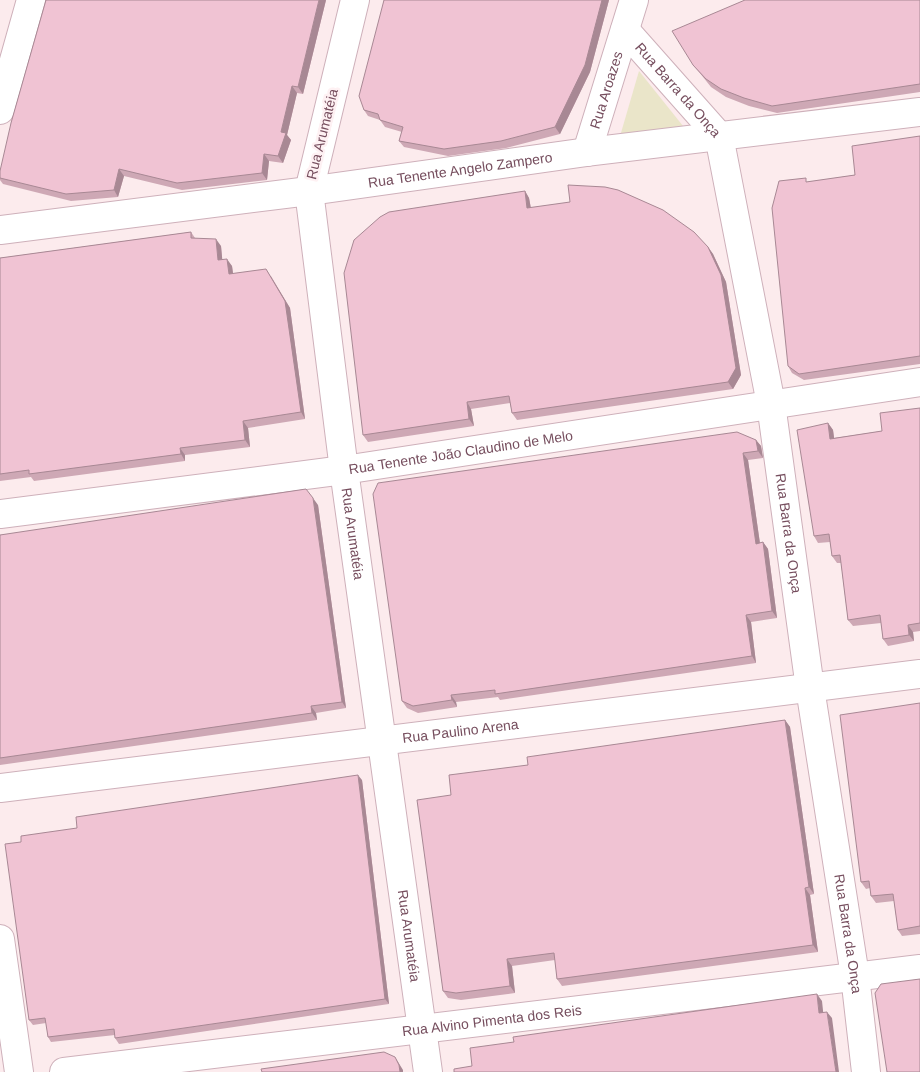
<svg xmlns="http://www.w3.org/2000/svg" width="920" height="1072" font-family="Arial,sans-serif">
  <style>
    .green { fill: #eae5c9 }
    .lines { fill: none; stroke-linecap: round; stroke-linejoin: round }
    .street-casing { stroke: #ceb0ba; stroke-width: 30 }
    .street { stroke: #fff; stroke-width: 28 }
    .wall { fill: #cea8b5 }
    .shaded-wall { fill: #a88894 }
    .building { fill: #f0c3d3; stroke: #a88894 }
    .labels { text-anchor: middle; stroke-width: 5; stroke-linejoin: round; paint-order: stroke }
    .street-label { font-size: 14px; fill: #764e5e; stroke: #fef1f3 }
  </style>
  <rect width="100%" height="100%" fill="#fcebed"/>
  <path class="green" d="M639,71l52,65 -75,14z"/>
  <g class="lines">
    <defs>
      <g id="street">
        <path id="s1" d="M355,0l-46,191 35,279 84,602"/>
        <path id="s2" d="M625,30l94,106 52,268 39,284 45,288 11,96"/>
        <path d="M0,110l31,-110"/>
        <path id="s3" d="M587,152l47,-152"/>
        <path id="s4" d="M0,230l309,-39 278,-39 333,-40"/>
        <path id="s5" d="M0,514l344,-44 576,-88"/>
        <path id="s6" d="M0,788l920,-114"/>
        <path d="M0,939l19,133"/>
        <path id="s7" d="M64,1072l856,-103"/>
      </g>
    </defs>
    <use href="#street" class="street-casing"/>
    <use href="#street" class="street"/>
  </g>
  <path class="wall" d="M326,0l-23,94 -6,-1 -10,42 4,5 -8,23 -14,-2 -2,19 -85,10 -58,-14 -6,21 -47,4 -68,-17 -3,-4v-9z
    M384,0h225l-19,72 -30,62 -54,14 -58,8 -44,-9 -5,-6 3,-9 -17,-5 -5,-7 -12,-4 -4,-6z
    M920,0v92l-143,21 -28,-7 -23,-9 -15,-10 -12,-15 -6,-7z
    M920,136v228l-116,16 -12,-7 -4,-7 20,-184 47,-7z
    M525,191l4,7 2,10 177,39 5,7 13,28 15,93 -8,14 -216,31 -5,-7 -2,-10 -39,6 3,17 -106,16 -5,-7z
    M191,232l4,6 26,8 1,13 10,7 1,8 38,2 19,32 15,111 -57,9 2,19 -65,8v6l-151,20 -3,-4 -31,4v-223z
    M920,408v223l-7,1 1,9 -26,5 -5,-7 -2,-16 -28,3 -5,-6 -7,-57h-4l-5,-7 -2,-14 -12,1 -4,-7 14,-113 5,7 1,8 48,-7z
    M756,440l5,6 2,12 -15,2 12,83 3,-1 5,7 9,69 -26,4 5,41 -256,37 -2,-3 -42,5 1,5 -39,6 -11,-5 -5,-7z
    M318,505l28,203 -30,5 1,7 -317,45v-230z
    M920,703v231l-18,2 -4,-6 -4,-29 -18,2 -5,-7 -1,-8 -4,1 -5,-7z
    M785,720l5,7 24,167 -4,1 8,57 -256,34 -5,-7 -2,-19 -43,6 3,27 -54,7 -13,-2 -5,-7 8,-196 77,-30z
    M362,780l27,224 -270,40 -4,-6v-3l-64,7 -3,-5 -2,-14 -13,2 -4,-5 -8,-178z"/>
  <path class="shaded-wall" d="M319,0h7l-23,94 -5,-7z
    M602,0h7l-19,72 -30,62 -5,-7z
    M292,86l5,7 -10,42 4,5 -8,23 -5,-7 3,-24z
    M264,154l5,7 -2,19 -5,-7z
    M119,169l5,7 -6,21 -4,-7z
    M525,191l4,7 3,17 -5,-7z
    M216,239l5,7 2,21 -5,-7z
    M708,247l5,7 13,28 15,93 -8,14 -5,-7z
    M227,259l5,7 2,15 -5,-7z
    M266,269l24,39 15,111 -4,-7z
    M467,402l4,7 3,17 -5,-7z
    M243,421l5,7 2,19 -5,-7z
    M828,423l5,7 2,15 -5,-6z
    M756,440l5,6 2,12 -5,-7z
    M180,448l5,7v6l-4,-7z
    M743,453l5,7 13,91 -5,-7z
    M313,498l5,7 28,203 -4,-6z
    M763,542l5,7 9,69 -5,-7z
    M746,615l5,7 5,41 -4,-7z
    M908,625l5,7 1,9 -5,-6z
    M451,695l5,7 1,5 -5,-7z
    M311,706l5,7 1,7 -5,-7z
    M785,720l5,7 24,167 -5,-7z
    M358,775l4,5 27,224 -4,-5z
    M805,888l5,7 8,57 -5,-7z
    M507,959l5,7 3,27 -5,-7z
    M817,994l5,7 2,19 -5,-7z
    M827,1012l5,6 7,54h-3z
    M395,1057l8,13v2h-3z"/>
  <path class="building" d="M46,0h273l-21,87 -6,-1 -11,46 5,1 -8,23 -14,-2 -2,19 -85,10 -58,-14 -5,21 -48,4 -66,-16v-7l11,-48z
    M384,0h218l-17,65 -30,62 -54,14 -57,8 -45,-8 4,-14 -23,-7 -2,-6 -14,-4 -5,-14z
    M745,0h175v84l-148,22 -28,-8 -23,-9 -15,-10 -13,-14 -21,-34z
    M920,136v220l-121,18 -11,-8 -16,-158 7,-27 27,-3v4l49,-7 -3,-29z
    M568,185l37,2 13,3 45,20 31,22 14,15 13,28 15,93 -8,14 -216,31 -3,-17 -42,6 2,17 -106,16 -19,-162 10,-33 26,-23 9,-5 136,-21 2,17 43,-6z
    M191,232v6l25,1 2,21 9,-1 2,15 37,-5 19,32 16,111 -58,9 2,19 -65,8 1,6 -152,20v-4l-29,4v-216z
    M920,408v215l-12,2 1,10 -26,4 -3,-24 -32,5 -8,-65 -8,1 -3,-22 -15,2 -17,-106 31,-7 2,16 52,-8 -2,-18z
    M737,432l19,8 2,11 -15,2 13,91 7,-2 9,69 -26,4 6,41 -257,38v-4l-44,5 1,5 -39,6 -11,-5 -29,-207 5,-11z
    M306,489l7,9 29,204 -31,4 1,7 -312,45v-223z
    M920,703v223l-22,4 -5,-36 -22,2 -2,-15 -8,1 -21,-167z
    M785,720l24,167 -4,1 8,57 -256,34 -3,-26 -47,6 3,27 -54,7 -13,-2 -26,-191 34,-5 -2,-20 79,-10 -1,-8z
    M358,775l27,224 -270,39 -1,-9 -66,8 -3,-19 -16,2 -24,-176 16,-2v-6l56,-8 -1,-11z
    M920,979v93h-33l-12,-79 6,-9z
    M817,994l2,19 8,-1 9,60h-382v-3l18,-3 -2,-18 44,-6 -1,-5z
    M384,1052l11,5 4,8 1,7h-138l-1,-3z"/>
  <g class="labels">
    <g class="street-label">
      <text dy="5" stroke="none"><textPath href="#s3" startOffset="65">Rua Aroazes</textPath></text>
      <text dy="5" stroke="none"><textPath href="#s2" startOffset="80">Rua Barra da Onça</textPath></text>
      <text transform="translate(322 134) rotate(-76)" y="5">Rua Arumatéia</text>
      <text dy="5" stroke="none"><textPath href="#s4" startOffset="464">Rua Tenente Angelo Zampero</textPath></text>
      <text dy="5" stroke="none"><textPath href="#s5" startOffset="465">Rua Tenente João Claudino de Melo</textPath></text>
      <text dy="5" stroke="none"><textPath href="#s2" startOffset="545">Rua Barra da Onça</textPath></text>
      <text dy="5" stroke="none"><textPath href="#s1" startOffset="542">Rua Arumatéia</textPath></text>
      <text dy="5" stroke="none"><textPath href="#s6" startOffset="464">Rua Paulino Arena</textPath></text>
      <text dy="5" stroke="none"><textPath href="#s2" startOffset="950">Rua Barra da Onça</textPath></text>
      <text dy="5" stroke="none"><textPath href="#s1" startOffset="948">Rua Arumatéia</textPath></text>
      <text dy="5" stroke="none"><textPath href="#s7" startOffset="431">Rua Alvino Pimenta dos Reis</textPath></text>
    </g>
  </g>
</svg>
